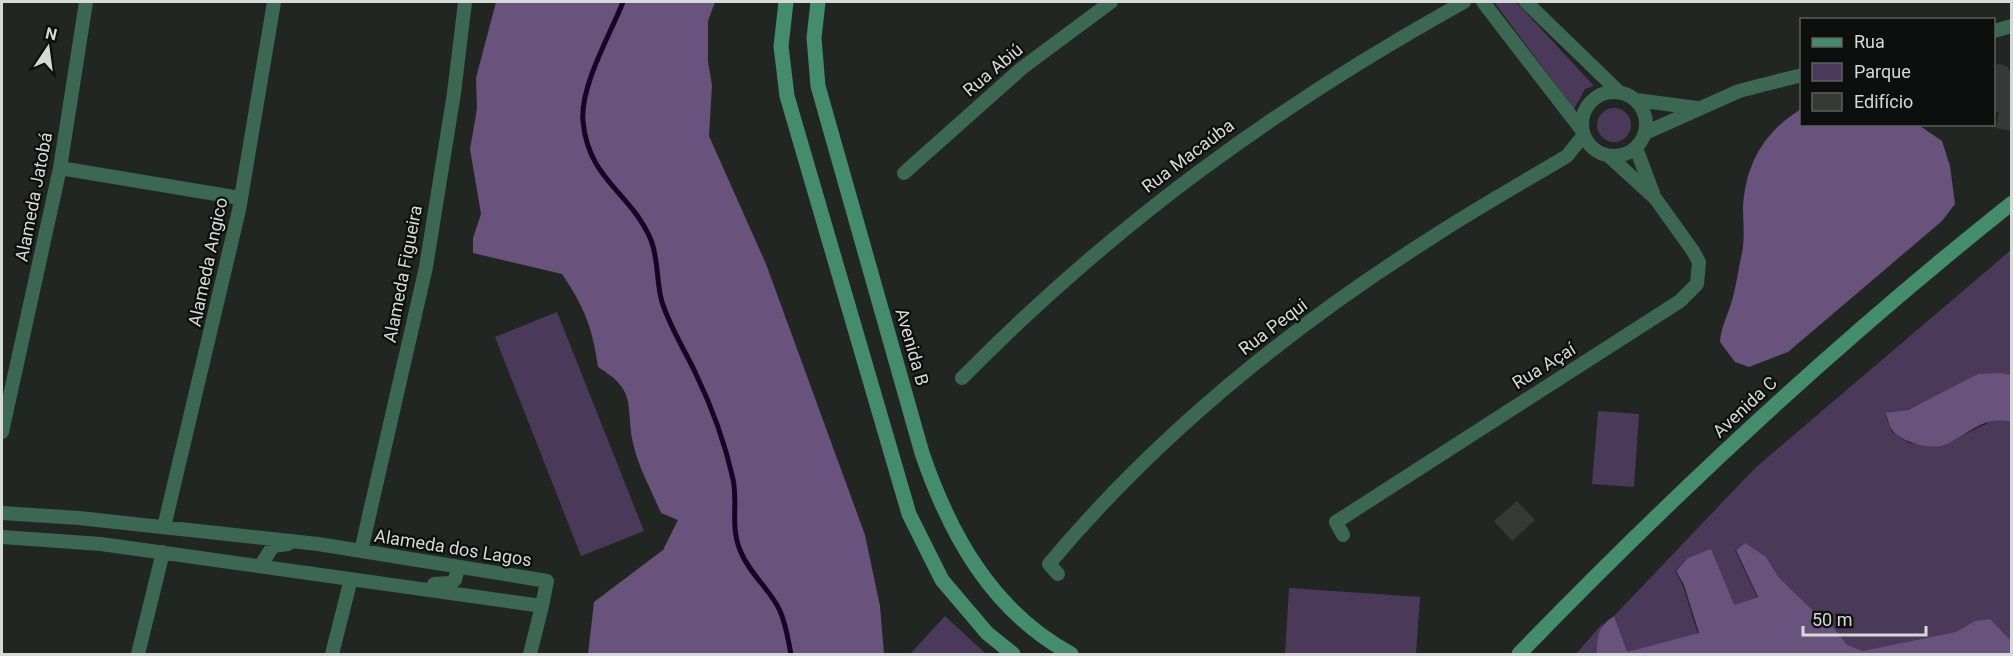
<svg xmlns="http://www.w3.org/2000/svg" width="2013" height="656" font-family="Roboto,sans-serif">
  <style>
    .green { fill: #4a3959 }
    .forest { fill: #69527c }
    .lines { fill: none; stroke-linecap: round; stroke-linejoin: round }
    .stream { stroke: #190426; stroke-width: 5 }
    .building { fill: #353a37 }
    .street { stroke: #3c6752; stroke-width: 14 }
    .secondary { stroke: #448c6b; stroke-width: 15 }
    .labels { text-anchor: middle; stroke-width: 4.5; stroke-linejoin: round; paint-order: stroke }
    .street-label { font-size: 18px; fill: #d5d9d7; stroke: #0c0f0d }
  </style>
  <rect width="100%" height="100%" fill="#212623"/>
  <path class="green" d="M1494,2h22l78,84 -9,3 -11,20z
    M1597 125a17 17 0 1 1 34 0a17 17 0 1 1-34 0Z
    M2011,250v126l-67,17 -37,17 -22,4 7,18 17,11 32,3 55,-27 15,3v219l-37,-19 -19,11 -93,19 -16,-7 -69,-68 -12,-20 -21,-13 -9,6 22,47 -24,9 -23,-56 -23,9 -12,12 8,15 15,48 -72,19 -12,-37 141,-148z
    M557,312l87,219 -63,25 -86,-219z
    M1598,411l41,3 -5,73 -42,-3z
    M1289,588l131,9 -4,57h-131z
    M945,616l41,38h-76z
    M1603,623l-4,13v18h-23z"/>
  <path class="forest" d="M496,2h219l-7,19v41l4,23 -3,51 57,128 99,271 15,71 4,48h-296l6,-52 69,-52 15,-30 -17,-7c-9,-22 -23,-46 -28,-70 -8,-40 5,-51 -35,-76 -5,-38 -14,-61 -36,-93l-89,-21v-15l8,-24 -11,-65 7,-40 -1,-31z
    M1801,109l1,15 118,2 22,15 8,25 5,38 -13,17 -154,131 -39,15 -14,-5 -15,-20c1,-14 6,-23 10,-35 6,-17 8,-37 12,-54 3,-16 1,-30 1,-46 3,-44 21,-75 58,-98z
    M2001,373l10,2v47c-29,-7 -42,13 -67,23 -14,5 -43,-3 -52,-15 -3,-4 -4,-12 -7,-17l23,-3 70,-36z
    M1745,543l21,14 12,20 34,33 13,7 22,28 16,6 93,-19 19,-11 15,-2 21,22v13h-414c0,-18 1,-28 17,-38l13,36 72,-19 -15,-48 -8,-14 12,-13 23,-9 23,56 24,-8 -22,-47z"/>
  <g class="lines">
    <path class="stream" d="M623,2c-13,33 -43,84 -40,119 5,59 48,71 68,119 8,21 5,42 11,62 8,25 22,47 33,70 16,33 30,71 38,107 5,23 -3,47 7,71 9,24 31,40 40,61 6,13 8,29 11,43"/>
  </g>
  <path class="building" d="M2000,64l7,2 5,9v56l-16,-3 3,-16h-5v-47z
    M1517,501l18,19 -23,21 -18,-20z"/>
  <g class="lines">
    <path class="street" d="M1483,2l98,127
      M1526,2l93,90
      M1994,31l18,-5
      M1582 124a32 32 0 1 1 64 0a32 32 0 1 1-64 0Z
      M1636,100l61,8
      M1645,133l94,-42 63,-16
      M1636,148l17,45
      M60,168l180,30
      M904,173l118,-105 89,-66
      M962,378c153,-155 313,-271 502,-376
      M2,432l58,-264 26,-166
      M2,513l77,5 239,26 229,37 -5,25 -441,-62 -99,-7
      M164,527l75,-317 35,-208
      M1343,535l-7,-13 344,-221 17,-17 2,-22 -6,-11 -38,-53 -46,-42
      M361,551l65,-284 28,-174 11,-91
      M261,565l12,-19 15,-2
      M1058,574l-9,-10c108,-129 240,-236 382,-326 44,-29 91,-55 136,-82l16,-20
      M434,584l15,-1 6,-3 3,-13
      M138,654l25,-102
      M332,654l19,-75
      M530,654l12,-48"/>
    <path class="secondary" d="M786,2l-5,44 6,50 122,418 33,66 45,53 26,21
      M818,2l-4,36 4,48 104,367c28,82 70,158 149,201
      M1519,654c155,-160 318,-312 493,-451"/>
  </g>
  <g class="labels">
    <g class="street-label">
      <text transform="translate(993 70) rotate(-40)" y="6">Rua Abiú</text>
      <text transform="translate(1188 156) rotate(-37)" y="6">Rua Macaúba</text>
      <text transform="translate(34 197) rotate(-79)" y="6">Alameda Jatobá</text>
      <text transform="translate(208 262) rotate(-78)" y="6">Alameda Angico</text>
      <text transform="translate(403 274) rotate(-79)" y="6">Alameda Figueira</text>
      <text transform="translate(1273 327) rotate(-37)" y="6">Rua Pequi</text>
      <text transform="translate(912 347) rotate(74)" y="6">Avenida B</text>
      <text transform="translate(1544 366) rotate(-32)" y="6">Rua Açaí</text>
      <text transform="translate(1745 407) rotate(-43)" y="6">Avenida C</text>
      <text transform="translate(453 548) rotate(9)" y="6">Alameda dos Lagos</text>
    </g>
  </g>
  <rect width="2013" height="656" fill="none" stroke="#d5d9d7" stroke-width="6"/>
  <rect x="1800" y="18" width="195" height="108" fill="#0c0f0d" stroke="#5c605e" stroke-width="1.5"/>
  <rect x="1812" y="38" width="30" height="9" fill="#448c6b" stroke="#5c605e" stroke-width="1.5"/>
  <text x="1854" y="48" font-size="18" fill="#d5d9d7">Rua</text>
  <rect x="1812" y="63" width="30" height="18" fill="#4a3959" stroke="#5c605e" stroke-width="1.5"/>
  <text x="1854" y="78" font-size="18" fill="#d5d9d7">Parque</text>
  <rect x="1812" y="93" width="30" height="18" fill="#353a37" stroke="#5c605e" stroke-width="1.5"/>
  <text x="1854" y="108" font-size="18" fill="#d5d9d7">Edifício</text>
  <g transform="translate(48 48) rotate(13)" stroke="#0c0f0d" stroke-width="4.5" paint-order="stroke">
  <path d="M0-4.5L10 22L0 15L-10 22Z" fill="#d5d9d7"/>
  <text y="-9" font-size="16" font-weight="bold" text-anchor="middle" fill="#d5d9d7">N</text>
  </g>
  <path d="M1803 626v9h123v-9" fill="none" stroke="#d5d9d7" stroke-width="3"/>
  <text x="1812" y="626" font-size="18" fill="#d5d9d7" stroke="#0c0f0d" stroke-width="4.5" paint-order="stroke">50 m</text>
</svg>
